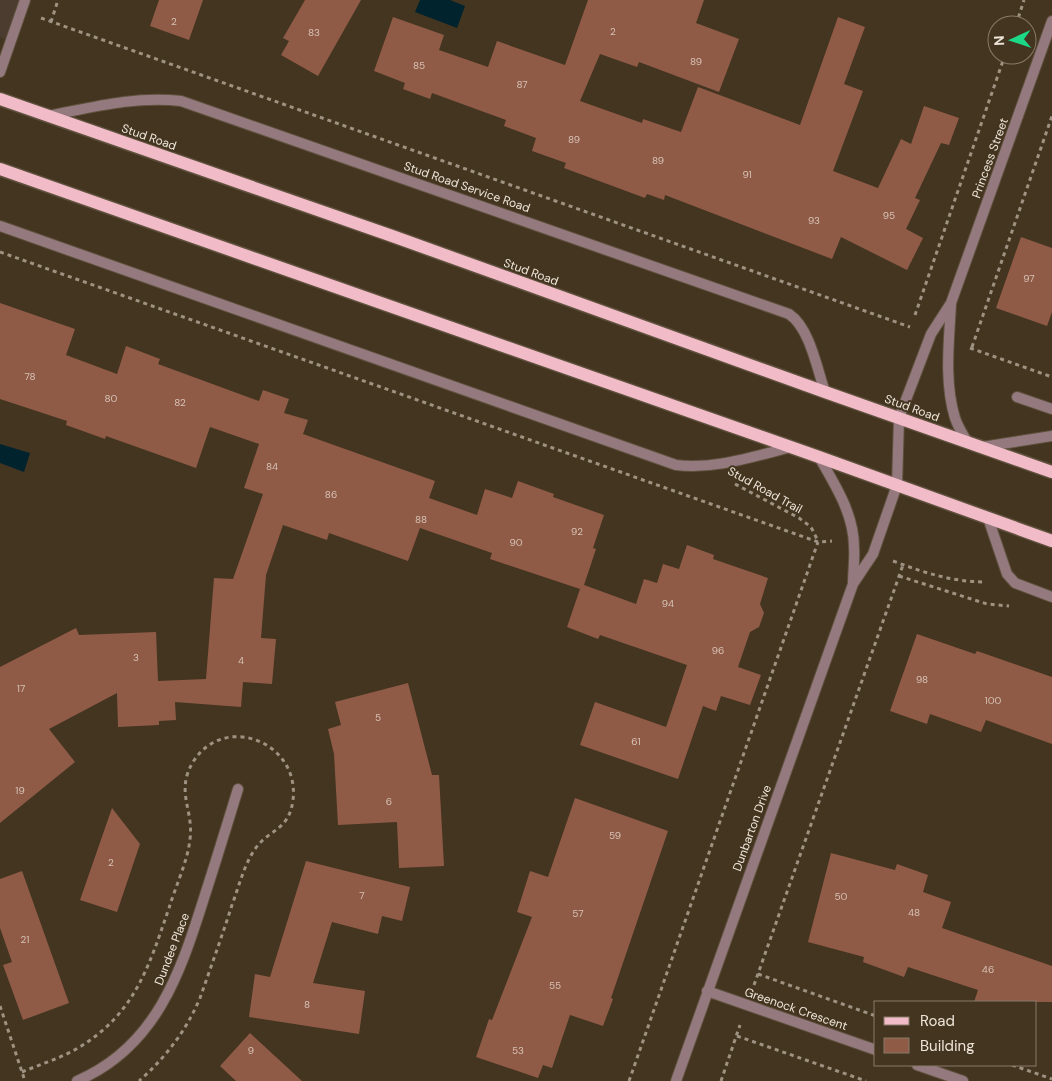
<svg xmlns="http://www.w3.org/2000/svg" width="1052" height="1081" font-family="'DM Sans',sans-serif">
  <style>
    .commercial { fill: #4b3c2f }
    .water { fill: #00232e }
    .building { fill: #8f5b47 }
    .lines { fill: none; stroke-linecap: round; stroke-linejoin: round }
    .street-casing { stroke: #5f513d; stroke-width: 12 }
    .primary-casing { stroke: #5f513d; stroke-width: 15 }
    .path { stroke: #9e9382; stroke-width: 3; stroke-dasharray: 4 4; stroke-linecap: butt }
    .street { stroke: #947a7f; stroke-width: 10 }
    .primary { stroke: #f1bbc7; stroke-width: 12 }
    .labels { text-anchor: middle; stroke-width: 4; stroke-linejoin: round; paint-order: stroke }
    .number-label { font-size: 10px; fill: #d6c2b4 }
    .street-label { font-size: 12px; fill: #eee5d8; stroke: #443520 }
  </style>
  <rect width="100%" height="100%" fill="#443520"/>
  <path class="commercial" d="M0,0h25l-15,41 -10,-4z"/>
  <path class="water" d="M420,0h30l15,6 -8,22 -42,-16z
    M0,444l30,9 -6,19 -24,-9z"/>
  <path class="building" d="M159,0h44l-14,40 -39,-14z
    M305,0h56l-43,76 -37,-21 8,-14 -6,-3z
    M588,0h116l-8,23 43,16 -20,53 -80,-30 -2,5 -37,-13 -20,47 62,22 1,-4 38,13 17,-45 102,38 38,-108 27,10 -21,57 19,7 -30,80 45,17 23,-49 10,5 13,-38 35,12 -10,27 -8,-2 -26,55 5,2 -14,29 17,9 -16,32 -66,-33 -9,22 -167,-64 -1,5 -17,-6 -2,4 -81,-30 2,-5 -34,-12 4,-13 -32,-12 2,-6 -74,-27 -2,6 -27,-10 2,-6 -31,-12 19,-54 51,18 -5,15 49,17 9,-26 68,24z
    M1021,237l31,11v64l-5,14 -51,-18z
    M0,303l75,26 -9,26 51,19 9,-28 34,13 -2,5 101,37 4,-11 26,9 -5,14 24,7 -5,14 132,47 -6,17 48,17 8,-26 27,9 6,-17 36,13 -1,3 51,18 -11,33 3,1 -12,36 52,19 8,-25 13,4 6,-19 16,5 8,-24 27,10 -1,4 55,19 -8,26 4,9 -5,14 -9,5 -12,35 23,8 -11,30 -29,-9 -5,15 -13,-5 -25,73 -98,-34 15,-43 71,25 21,-62 -87,-30 -2,4 -31,-12 13,-38 -90,-30 2,-6 -72,-25 -12,33 -79,-28 -2,7 -44,-15 -17,50 -5,63 15,1 -4,45 -29,-2 -2,25 -66,-5 1,18 -17,1v4l-41,2 -1,-34 -68,36 26,33 -75,61v-156l76,-39 3,7 77,-3 2,49 48,-2 8,-101 19,1 30,-85 -19,-6 15,-44 -49,-17 -14,41 -90,-32 -1,3 -39,-14 1,-4 -67,-22z
    M917,634l58,20 2,-3 75,26v67l-66,-24 -5,12 -51,-18 -3,10 -37,-13z
    M408,683l24,92h7l5,91 -45,2 -2,-46 -59,3 -4,-71 -6,-25 13,-4 -6,-23z
    M575,798l93,33 -57,167 2,1 -10,27 -33,-11 -18,53 -9,-3 -5,13 -62,-21 13,-38 3,1 40,-103 -15,-5 13,-41 18,6z
    M112,808l28,36 -23,68 -37,-12z
    M831,853l64,17 2,-6 31,11 -5,17 28,10 -9,26 110,38v36h-78l4,-12 -70,-23 -4,10 -41,-15 1,-5 -56,-15z
    M306,861l104,26 -8,34 -20,-5 -4,18 -46,-12 -19,61 52,8 -6,43 -110,-17 6,-43 15,3z
    M22,871l47,132 -46,17 -20,-55 9,-3 -12,-34v-49z
    M250,1033l52,48h-66l-16,-15z"/>
  <g class="lines">
    <defs>
      <path id="street" d="M0,72l25,-72
        M48,116c46,-9 86,-20 133,-15l608,213c21,14 28,55 36,78
        M0,226l676,239c39,5 78,-9 116,-18
        M951,304c-2,38 -7,78 4,114 3,9 8,17 13,25
        M1017,397l35,12
        M982,447l70,-11
        M819,457c16,28 35,57 35,90 1,12 -1,24 -1,36
        M988,518l19,56 8,9 37,14
        M707,991l169,59
        M917,1065l46,16
        M77,1081c79,-34 103,-107 127,-183 12,-37 23,-73 34,-109
        M676,1081l177,-497 20,-30 24,-69 2,-67 32,-84 20,-31 101,-282"/>
      <path id="primary" d="M0,99l395,138 430,155 227,80
        M0,169l819,288 233,84"/>
    </defs>
    <use href="#street" class="street-casing"/>
    <use href="#primary" class="primary-casing"/>
    <path class="path" d="M41,18l869,309
      M51,22l7,-22
      M1016,25l8,-25
      M0,252l818,290 14,-1
      M915,315l90,-260
      M972,347l80,-231
      M970,348l82,29
      M735,484l64,34 12,9 7,14
      M893,561c32,12 60,21 93,21
      M899,576l88,28 22,2
      M758,974l118,42
      M754,985l149,-420
      M0,1006l24,72
      M737,1036l129,45
      M1012,1065l40,14
      M22,1072c19,-8 39,-14 56,-24 57,-34 71,-82 91,-140 6,-20 19,-48 21,-69 4,-29 -15,-47 3,-77 31,-50 107,-20 100,38 -4,31 -24,29 -38,49 -11,16 -16,37 -23,56 -10,31 -21,62 -32,93 -14,33 -34,59 -61,83
      M629,1081l189,-539
      M721,1081l19,-56"/>
    <use href="#street" class="street"/>
    <use href="#primary" class="primary"/>
  </g>
  <g class="labels">
    <g class="number-label">
      <text x="174" y="25">2</text>
      <text x="613" y="35">2</text>
      <text x="314" y="36">83</text>
      <text x="696" y="65">89</text>
      <text x="419" y="69">85</text>
      <text x="522" y="88">87</text>
      <text x="574" y="143">89</text>
      <text x="658" y="164">89</text>
      <text x="747" y="178">91</text>
      <text x="889" y="219">95</text>
      <text x="814" y="224">93</text>
      <text x="1029" y="282">97</text>
      <text x="30" y="380">78</text>
      <text x="111" y="402">80</text>
      <text x="180" y="406">82</text>
      <text x="272" y="470">84</text>
      <text x="331" y="498">86</text>
      <text x="421" y="523">88</text>
      <text x="577" y="535">92</text>
      <text x="516" y="546">90</text>
      <text x="668" y="607">94</text>
      <text x="718" y="654">96</text>
      <text x="136" y="661">3</text>
      <text x="241" y="664">4</text>
      <text x="922" y="683">98</text>
      <text x="21" y="692">17</text>
      <text x="993" y="704">100</text>
      <text x="378" y="721">5</text>
      <text x="636" y="745">61</text>
      <text x="20" y="794">19</text>
      <text x="389" y="805">6</text>
      <text x="615" y="839">59</text>
      <text x="111" y="866">2</text>
      <text x="362" y="899">7</text>
      <text x="841" y="900">50</text>
      <text x="914" y="916">48</text>
      <text x="578" y="917">57</text>
      <text x="25" y="943">21</text>
      <text x="988" y="973">46</text>
      <text x="555" y="989">55</text>
      <text x="307" y="1008">8</text>
      <text x="251" y="1054">9</text>
      <text x="518" y="1054">53</text>
    </g>
    <g class="street-label">
      <text transform="translate(149 137) rotate(19)" y="4">Stud Road</text>
      <text transform="translate(990 158) rotate(-70)" y="4">Princess Street</text>
      <text transform="translate(467 187) rotate(19)" y="4">Stud Road Service Road</text>
      <text transform="translate(531 272) rotate(20)" y="4">Stud Road</text>
      <text transform="translate(912 408) rotate(20)" y="4">Stud Road</text>
      <text transform="translate(765 490) rotate(29)" y="4">Stud Road Trail</text>
      <text transform="translate(752 828) rotate(-70)" y="4">Dunbarton Drive</text>
      <text transform="translate(172 949) rotate(-69)" y="4">Dundee Place</text>
      <text transform="translate(796 1009) rotate(19)" y="4">Greenock Crescent</text>
    </g>
  </g>
  <rect x="874" y="1001" width="162" height="65" fill="#443520" stroke="#887b6a"/>
  <rect x="884" y="1017" width="25" height="8" fill="#f1bbc7" stroke="#887b6a"/>
  <text x="920" y="1026" font-size="15" fill="#eee5d8">Road</text>
  <rect x="884" y="1038" width="25" height="15" fill="#8f5b47" stroke="#887b6a"/>
  <text x="920" y="1051" font-size="15" fill="#eee5d8">Building</text>
  <g transform="translate(1012 40) rotate(267)"><circle r="24" fill="#443520" stroke="#887b6a"/>
  <path d="M0-4L9 19L0 12L-9 19Z" fill="#1cd988"/>
  <text y="-8" font-size="14" font-weight="bold" text-anchor="middle" fill="#eee5d8">N</text>
  </g>
</svg>
